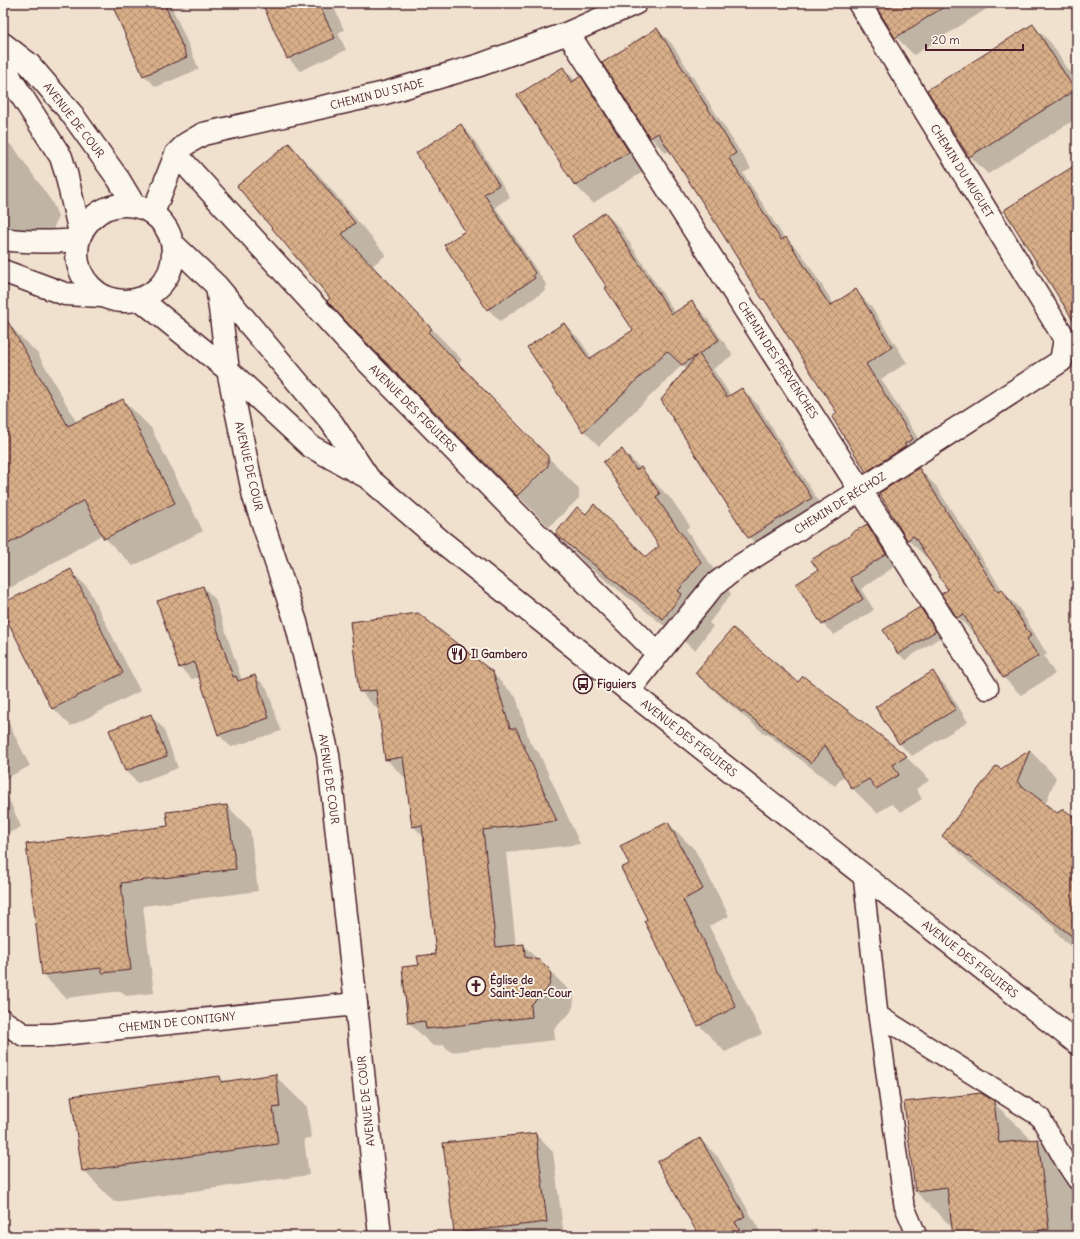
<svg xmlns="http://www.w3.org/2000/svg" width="1080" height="1239" font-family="Delius,sans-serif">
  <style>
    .shadow { fill: #0003 }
    .building { fill: url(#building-cross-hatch); stroke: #4a1f2b }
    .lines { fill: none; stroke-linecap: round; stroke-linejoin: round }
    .lane-casing { stroke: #4a1f2b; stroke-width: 22 }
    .street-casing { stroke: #4a1f2b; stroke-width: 25 }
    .secondary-casing { stroke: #4a1f2b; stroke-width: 25 }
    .lane { stroke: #fbf7ec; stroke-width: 19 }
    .street { stroke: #fbf7ec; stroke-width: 22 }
    .secondary { stroke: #fbf7ec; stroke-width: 22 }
    .labels { text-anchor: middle; stroke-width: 3.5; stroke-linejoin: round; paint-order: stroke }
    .street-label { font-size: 11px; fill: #4a1f2b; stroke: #fbf7ec }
    .poi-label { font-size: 11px; font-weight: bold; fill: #4a1f2b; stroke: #fbf7ec; text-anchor: start }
  </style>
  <defs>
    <pattern id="building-cross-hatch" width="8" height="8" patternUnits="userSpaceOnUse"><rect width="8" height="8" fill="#d8af89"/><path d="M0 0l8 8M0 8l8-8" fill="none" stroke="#b18e70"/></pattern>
  </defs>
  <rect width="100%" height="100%" fill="#f0e1ce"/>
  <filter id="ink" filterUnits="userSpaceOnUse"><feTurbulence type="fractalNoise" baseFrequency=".025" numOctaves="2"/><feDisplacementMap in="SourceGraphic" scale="8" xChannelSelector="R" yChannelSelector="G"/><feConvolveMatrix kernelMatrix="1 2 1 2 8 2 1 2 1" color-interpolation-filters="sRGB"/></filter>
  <g filter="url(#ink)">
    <path class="shadow" d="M130,3h40l29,66 -43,18 -12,-12z
      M263,3h68l2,2 11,25 -6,3 8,17 -46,21 -12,-13z
      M493,3h14l-9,4z
      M874,3h122l-82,52 -18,-18z
      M1033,25l18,18 26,41v34l-89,56 -18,-18 -41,-66z
      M657,29l15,15 79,125 -8,4 42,66 1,-1 15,15 33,51 22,-13 15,15 36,57 -26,16 47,75 -46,33 -15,-16 -29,-57 -68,-109 -6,-6 -94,-149 -4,3 -15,-15 -48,-75z
      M563,68l13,13 5,-3 18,18 47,74 -53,33 -18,-18z
      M461,126l12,12 37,59 -15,10 52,79 -3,2 2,2 -46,31 -12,-12z
      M3,138l12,11 37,53 6,14 -5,14 -11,10 -39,-7z
      M289,145l31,31 66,79 -14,11 90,94 -4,4 121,125v9l-30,29 -191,-194 -27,-35z
      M1077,165v163l-8,-12 2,-1z
      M605,213l15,15 55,85 17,-11 14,15 27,38 -20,14 18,27 11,-7 15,15 69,109 -62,39 -15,-15 -62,-168 -5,-4 -83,81 -15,-15 -55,-84 35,-23 15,15 13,19 42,-28 -25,-43z
      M10,326l28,28 39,69 46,-23 28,28 52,103 -70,35 -28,-28 -2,-4 -100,58v-262z
      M622,450l50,50 18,26 -4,3 45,65 -22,29 4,3 -18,24 -107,-84 -31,-32 89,24 14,-11z
      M919,469l17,17 68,107 15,15 28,46 -3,2 11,18 -34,21 -17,-17 -27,-44 -2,1 -17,-18 -9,-27 -21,-34 -2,1 -18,-17 -19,-30z
      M867,525l11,11 19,29 -36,24 13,21 -40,25 -11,-11 -4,-54z
      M70,570l18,18 52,103 -69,35 -18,-18 -50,-98v-6z
      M203,587l12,12 27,82 13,-5 12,12 14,43 -50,16 -12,-12 -19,-58 -8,2 -13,-12z
      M920,608l6,6 15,23 -36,23 -6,-6 -15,-24z
      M492,673l24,24 14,46 9,10 41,91 -74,9 10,93 7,-1 50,49 1,6 -1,7 -3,6 -16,16 1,11 -104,12 -8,-7 -10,1 -24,-23 11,-57 17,-11 -13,-118 -11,-11 -6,-46 -21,-21 -6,-47 -20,-21z
      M697,673l102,11 4,-7 103,80 24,23 -14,9 6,10 -21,13 -9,-8 -15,9 -24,-24 -9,-14 -9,11 -68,-52 -1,1 -45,-38z
      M933,673l12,12 23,37 -56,34 -12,-12 -24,-37z
      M3,712l27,54 -27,14z
      M151,716l12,12 15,40 -40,15 -13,-12z
      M1077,717v8l-4,-6z
      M1030,751l26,26 -11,28 32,27v121l-23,-23 1,-2 -85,-65 -27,-27 58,-66z
      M3,786l18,41 -18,9z
      M227,806l23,23 8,62 -115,15 11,87 -28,3 -5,-5 -55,7 -23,-23 -16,-130 142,-18z
      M668,823l27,27 34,66 -20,10 23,46h-1l31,62 -37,18 -26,-27 -51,-105z
      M275,1076l32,31 4,31 -7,1 5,36 -195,27 -31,-32 137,-93 5,5z
      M993,1102l39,38h6l39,38v58h-123l-1,-8 -38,-37z
      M535,1134l18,18 11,84h-105l-4,-4z
      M700,1139l18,18 44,78 -3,1h-59z"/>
    <path class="building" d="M128,3h36l23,54 -44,19 -29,-67z
      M262,3h56l17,35 -48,21z
      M874,3h76l-55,35z
      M1033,24l42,66 -106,67 -42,-67z
      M657,28l79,125 -7,5 52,82 5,-3 44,69 26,-17 36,58 -26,17 47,75 -9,5 2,2 -40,26 -34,-55 5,-4 -73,-114 -1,1 -24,-37 1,-1 -34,-54 -48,-75 -8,5 -48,-75z
      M563,67l9,15 9,-6 48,76 -54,34 -58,-91z
      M461,124l38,61 -15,9 51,79 -2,2 2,3 -48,32 -43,-65 21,-14 -49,-78z
      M289,143l66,80 -13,11 90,95 -4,3 120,124v10l-31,30 -160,-163 -30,-32 3,-3 -93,-112z
      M1077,164v162l-73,-116z
      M605,212l67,102 20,-13 27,39 -20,14 28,43 15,-9 70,110 -64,40 -87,-138 36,-45 -15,10 -15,-14 -84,81 -56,-85 37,-24 25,36 44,-29 -28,-42 2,-1 -35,-51z
      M3,313l65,113 55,-27 52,104 -71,36 -20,-39 -81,47z
      M622,449l14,21 5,-3 19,27 -4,3 45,65 -23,29 4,3 -19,25 -108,-85 22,-27 9,7 8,-10 52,53 13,-11 -56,-84z
      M919,468l79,124 4,-3 29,47 -4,3 11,17 -35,22 -40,-64 -6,4 -16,-24 7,-4 -34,-54 -7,4 -28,-47z
      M867,524l19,30 -36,24 13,21 -41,26 -26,-41 22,-14 -7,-10 40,-25 -1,-1z
      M71,569l52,104 -71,36 -49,-97v-9z
      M203,586l30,91 3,-1 2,5 17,-6 14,43 -51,17 -24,-73 -15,6 -22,-67z
      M920,607l16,24 -38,23 -15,-24z
      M418,613l75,59 17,56h6l41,93 -74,9 13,117 28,-3 1,13 15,3 10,10 1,6 -1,7 -3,6 -16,16 1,12 -106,12 -1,-8 -17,2 -6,-56 17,-2 -2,-9 19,-2 -14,-129 -10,2 -9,-70 -18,3 -9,-70 -17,2 -9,-70z
      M733,628l65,54 5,-6 104,80 -14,9 6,10 -23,14 -7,-10 -17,10 -27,-44 -14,18 -68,-52 -1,1 -47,-39z
      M933,671l23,38 -57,35 -24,-37z
      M151,714l16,42 -42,15 -16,-41z
      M1030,750l-13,32 40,31 6,-4 14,10v121l-135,-104 54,-70 5,3z
      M227,805l9,64 -115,14 10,87 -29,3 -1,-5 -59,7 -16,-131 142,-18 -2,-14z
      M668,822l35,67 -20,11 23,45h-1l31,62 -38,19 -54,-105 3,-2 -26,-51 8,-4 -9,-18z
      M276,1074l4,33 -7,1 5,36 -196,27 -11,-75 149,-20 1,6z
      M981,1093l13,8 5,42 39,-4 11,90 -57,7h-39l-6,-49 -32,4 -11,-89z
      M536,1133l11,89 -93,11 -11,-90z
      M700,1138l45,78 -10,6 8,14h-44l-42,-74z"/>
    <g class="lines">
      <defs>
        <path id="lane" d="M863,875l15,140 26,190 13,31
          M878,1015l162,102 27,48 10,15"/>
        <path id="street" d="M568,33l419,655
          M176,154l172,188 174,177 136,135
          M153,213l23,-59 10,-10 17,-10 182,-41 95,-28 88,-32 68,-30
          M629,691l29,-37 56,-69 24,-18 123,-77 200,-129 4,-22 -206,-336
          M3,1021l1,1 20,13h28l304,-31"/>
        <path id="secondary" d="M3,44l26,20 42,49 48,67 15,25
          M3,62l9,19 49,76 5,16 14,60
          M77 253a48 48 0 1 1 96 0a48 48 0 1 1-96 0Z
          M3,239c25,4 50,3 75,1
          M172,243l45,43 115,137 35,53
          M3,271l62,23 37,2
          M217,286l11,84 26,127 42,125 32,132 28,250 24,232
          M140,299l88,71 82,76 57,31 74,64 188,150 448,352"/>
      </defs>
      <use href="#lane" class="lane-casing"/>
      <use href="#street" class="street-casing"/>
      <use href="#secondary" class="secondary-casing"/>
      <use href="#lane" class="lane"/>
      <use href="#street" class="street"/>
      <use href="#secondary" class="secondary"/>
    </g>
  </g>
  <defs>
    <symbol id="restaurant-ring" viewBox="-11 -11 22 22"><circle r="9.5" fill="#fbf7ec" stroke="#4a1f2b" stroke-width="1.5"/><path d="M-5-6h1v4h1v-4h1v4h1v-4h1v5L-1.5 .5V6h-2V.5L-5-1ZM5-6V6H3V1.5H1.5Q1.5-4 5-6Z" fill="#4a1f2b"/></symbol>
    <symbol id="bus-ring" viewBox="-11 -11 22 22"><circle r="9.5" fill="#fbf7ec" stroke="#4a1f2b" stroke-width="1.5"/><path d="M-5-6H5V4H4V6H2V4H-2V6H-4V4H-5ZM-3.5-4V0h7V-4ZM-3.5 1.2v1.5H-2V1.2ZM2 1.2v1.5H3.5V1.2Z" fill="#4a1f2b"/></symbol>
    <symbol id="church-ring" viewBox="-11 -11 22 22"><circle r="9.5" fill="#fbf7ec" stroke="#4a1f2b" stroke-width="1.5"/><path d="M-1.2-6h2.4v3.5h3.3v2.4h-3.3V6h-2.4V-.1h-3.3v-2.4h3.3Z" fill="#4a1f2b"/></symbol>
  </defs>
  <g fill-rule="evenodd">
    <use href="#restaurant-ring" x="446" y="643" width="22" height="22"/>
    <use href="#bus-ring" x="572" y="673" width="22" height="22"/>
    <use href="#church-ring" x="465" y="975" width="22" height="22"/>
  </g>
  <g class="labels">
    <g class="street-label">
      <text transform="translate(377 94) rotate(-14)" y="4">CHEMIN DU STADE</text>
      <text transform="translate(74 120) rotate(52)" y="4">AVENUE DE COUR</text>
      <text transform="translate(962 171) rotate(58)" y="4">CHEMIN DU MUGUET</text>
      <text transform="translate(778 360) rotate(57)" y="4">CHEMIN DES PERVENCHES</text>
      <text transform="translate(413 408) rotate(45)" y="4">AVENUE DES FIGUIERS</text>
      <text transform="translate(249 466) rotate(77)" y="4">AVENUE DE COUR</text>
      <text transform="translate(840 503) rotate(-32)" y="4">CHEMIN DE RÉCHOZ</text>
      <text transform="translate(689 738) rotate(38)" y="4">AVENUE DES FIGUIERS</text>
      <text transform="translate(329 779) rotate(82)" y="4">AVENUE DE COUR</text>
      <text transform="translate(970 959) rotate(38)" y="4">AVENUE DES FIGUIERS</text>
      <text transform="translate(177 1022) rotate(-6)" y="4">CHEMIN DE CONTIGNY</text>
      <text transform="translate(366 1101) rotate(-96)" y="4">AVENUE DE COUR</text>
    </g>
    <g class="poi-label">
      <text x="471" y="658">Il Gambero</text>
      <text x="597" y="688">Figuiers</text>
      <text x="490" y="984">Église de<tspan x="490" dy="13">Saint-Jean-Cour</tspan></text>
    </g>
  </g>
  <rect width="1080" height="1239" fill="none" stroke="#fbf7ec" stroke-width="16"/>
  <rect x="8" y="8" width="1064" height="1223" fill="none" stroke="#4a1f2b" stroke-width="1.5" filter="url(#ink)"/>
  <path d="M926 44v6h97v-6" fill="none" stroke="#4a1f2b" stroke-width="2"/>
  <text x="932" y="44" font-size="12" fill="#4a1f2b" stroke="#fbf7ec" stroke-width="3" paint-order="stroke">20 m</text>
</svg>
